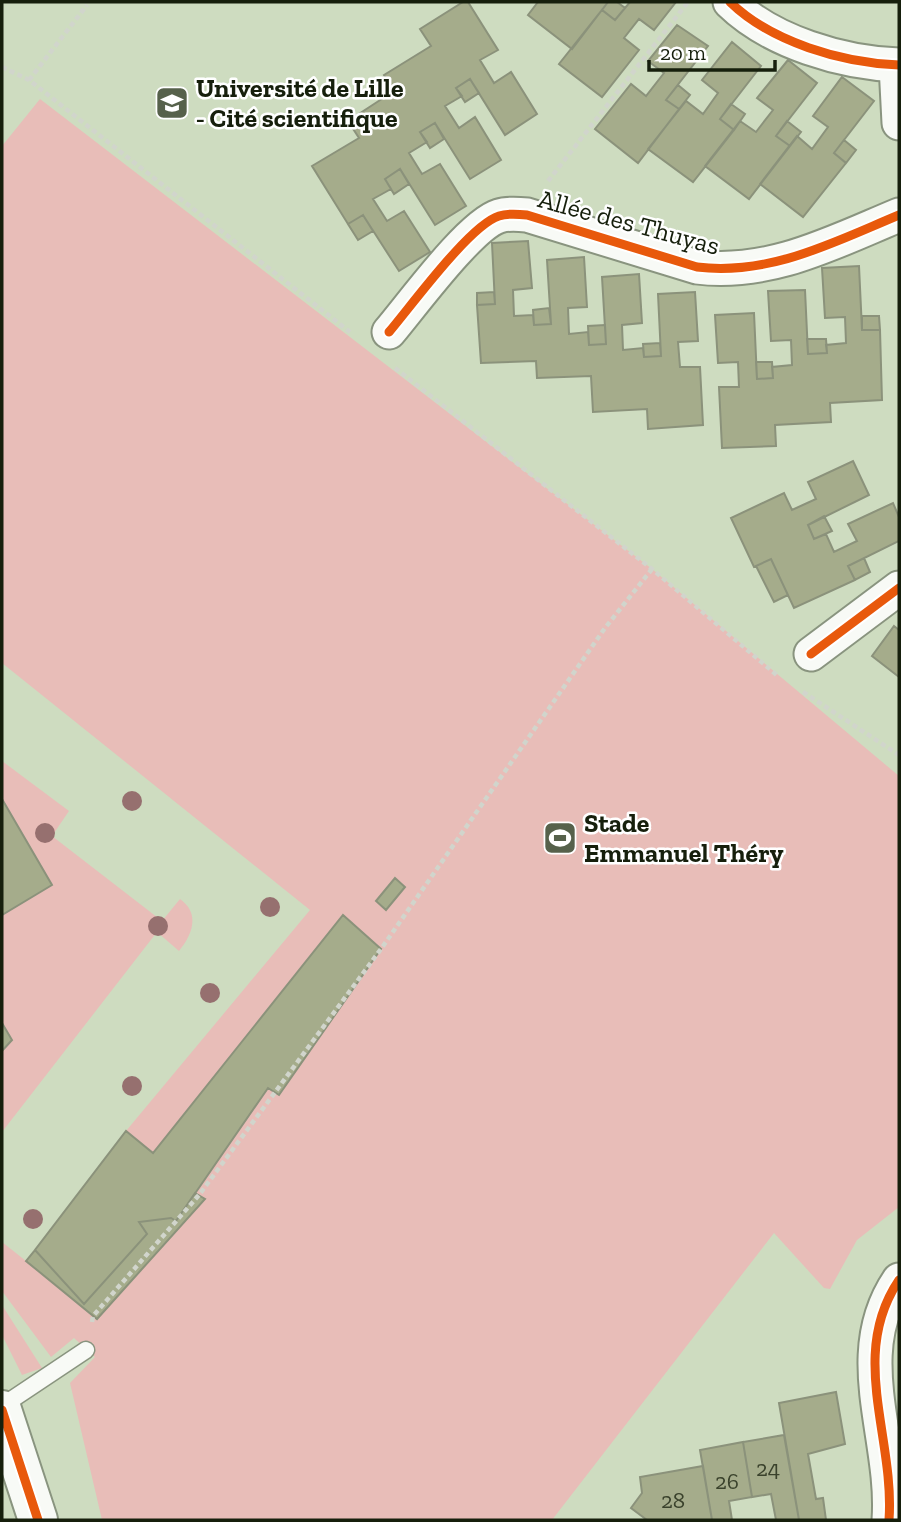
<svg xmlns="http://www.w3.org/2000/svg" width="901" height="1522" font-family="'Zilla Slab',serif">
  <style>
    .green { fill: #e8bdb8 }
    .building { fill: #a5ac8b; stroke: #8b927b; stroke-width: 2 }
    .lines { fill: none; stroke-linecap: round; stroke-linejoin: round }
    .service-casing { stroke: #89947f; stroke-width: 19 }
    .minor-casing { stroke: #89947f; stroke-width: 37 }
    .tertiary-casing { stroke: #89947f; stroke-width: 42 }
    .path { stroke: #d1d5cc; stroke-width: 4.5; stroke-dasharray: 5 3.5; stroke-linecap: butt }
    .service { stroke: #f8faf6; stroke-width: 16 }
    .minor { stroke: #f8faf6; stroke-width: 33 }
    .tertiary { stroke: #f8faf6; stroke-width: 38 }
    .cycleway-casing { stroke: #fff; stroke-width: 13 }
    .cycleway { stroke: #e8590c; stroke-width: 9 }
    .tree { fill: #96706f }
    .labels { text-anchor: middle; stroke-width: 5; stroke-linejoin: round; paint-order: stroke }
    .number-label { font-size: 23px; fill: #3a422c }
    .poi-label { font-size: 26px; font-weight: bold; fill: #161f0c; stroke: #fff; text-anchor: start }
    .street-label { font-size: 26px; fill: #161f0c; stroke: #fff }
  </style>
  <rect width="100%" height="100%" fill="#cedcc0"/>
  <path class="green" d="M40,99l612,470 247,207v431l-42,33 -27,49 -6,-1 -50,-55 -222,287h-450l-32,-137 25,-26 -21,-19 -23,19 -49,-66v-49l24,19 100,-130 184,-221 -308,-247v-517z
    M2,761l67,50 -17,25 110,85 18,-22c20,14 13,35 -1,52l-22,-19 -155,200v-81l10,-11 -10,-17v-108l50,-30 -50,-86z
    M2,1305l40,63 -20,7 -20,-40z"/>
  <path class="building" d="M463,2h5l30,48 -18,10 14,23 17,-11 26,42 -32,21 -35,-56 -14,9 6,8 -17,10 14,22 16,-11 26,43 -31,19 -35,-56 -15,9 7,10 -18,11 13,21 18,-10 26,42 -31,19 -35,-56 -15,10 6,10 -18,10 14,22 17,-10 26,41 -31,19 -36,-56 -15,9 -36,-58 47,-28 -11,-17 46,-30 -10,-16 47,-29 -11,-17z
    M538,2h70l-36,47 -44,-34z
    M608,2h9l8,6 -10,12 -13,-10z
    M630,2h46l-22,28 -15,-11 -15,19 15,12 -37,47 -43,-33 43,-54 13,10z
    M677,25l31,21 -42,54 13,9 -41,54 -43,-34 36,-45 15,12 18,-23 -16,-12z
    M732,42l29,24 -41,53 14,11 -41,52 -45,-33 38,-48 17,13 15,-21 -16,-13z
    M788,60l29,23 -41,53 14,10 -41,53 -44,-33 35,-45 16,11 17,-22 -16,-12z
    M842,77l32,24 -40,52 12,10 -43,54 -43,-33 37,-48 15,13 16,-22 -15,-11z
    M470,79l9,14 -14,9 -9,-14z
    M678,85l12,10 -11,14 -13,-9z
    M731,104l14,10 -11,16 -14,-11z
    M787,121l14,11 -11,14 -14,-10z
    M435,123l9,16 -14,9 -10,-16z
    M844,140l12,10 -10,13 -12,-10z
    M400,169l9,15 -15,10 -9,-15z
    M363,215l10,16 -15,9 -10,-16z
    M528,241l4,47 -19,2 1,26 19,-1 1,10 17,-1 -4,-64 37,-3 3,50 -19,1 1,26 19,-2 1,13 17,-1 -4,-67 37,-3 3,49 -20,2 1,25 20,-2 1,9 17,-1 -3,-62 37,-2 3,49 -20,1 2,25h20l3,58 -55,4 -1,-20 -54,3 -2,-36 -54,2 -1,-17 -55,2 -4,-58 18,-1 -3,-61z
    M859,266l3,64h18l2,70 -52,3 1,19 -56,3 1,21 -54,2 -3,-61h20l-1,-25 -20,1 -3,-48 39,-2 3,66 16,-1 -1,-11 20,-2 -1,-25 -20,1 -3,-50 37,-1 3,64 19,-1 -1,-8 20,-2 -1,-26 -20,1 -3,-50z
    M494,292l1,12 -18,1v-12z
    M549,308l2,16 -17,1 -1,-15z
    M862,316h17l1,14h-18z
    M605,325l1,19 -17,1 -1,-19z
    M807,339h19l1,14 -19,1z
    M660,343l1,13 -17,1 -1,-13z
    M756,362h16l1,16 -16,1z
    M853,461l16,34 -61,30 6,14 12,-5 8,18 23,-11 -9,-17 45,-21 6,14v24l-51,25 7,14 -61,28 -23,-49 -17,8 -23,-49 53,-25 8,17 24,-11 -8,-17z
    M824,516l8,15 -18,8 -6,-14z
    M864,558l6,14 -15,8 -7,-14z
    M771,559l17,36 -14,7 -18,-36z
    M894,626l5,4v47l-27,-21z
    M2,799l50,86 -50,30z
    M395,878l10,9 -19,23 -10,-9z
    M343,915l38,34 -102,146 -11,-7 -92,133 -5,-3 -32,4 8,12 -63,70 -49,-54 91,-119 27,22z
    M2,1023l10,17 -10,11z
    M195,1193l10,6 -108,120 -71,-58 9,-11 49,54 63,-70 -8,-12 32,-4 5,3z
    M836,1392l9,52 -37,10 8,45 7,-1 3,22h-27l-20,-117z
    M784,1435l15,85h-23l-5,-26 -19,3 -9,-55z
    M743,1442l9,55 -23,4 3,19h-20l-12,-70z
    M703,1466l9,54h-65l-16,-12 11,-15 -2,-16z"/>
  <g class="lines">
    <defs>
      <path id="service" d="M2,1406l84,-56"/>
      <path id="minor" d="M730,2c41,40 112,61 169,63
        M896,65l3,58
        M389,332c23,-27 81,-107 110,-116 9,-3 19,-2 28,-1l170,52c73,9 137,-25 202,-52
        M811,654l88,-66
        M889,1520c6,-82 -41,-165 10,-240"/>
      <path id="tertiary" d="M2,1410l36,110"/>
    </defs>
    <use href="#service" class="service-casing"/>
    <use href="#minor" class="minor-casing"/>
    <use href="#tertiary" class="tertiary-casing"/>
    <path class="path" d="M2,67l27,13 321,252
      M29,80l58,-75
      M548,181l140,-179
      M395,368l257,201 126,107
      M803,692l96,63
      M92,1322l1,-6 106,-121 182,-246 224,-321 47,-59"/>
    <use href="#service" class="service"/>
    <use href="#minor" class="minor"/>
    <use href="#tertiary" class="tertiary"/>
    <defs>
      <path id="cycleway" d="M730,2c41,40 112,61 169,63
        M389,332c23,-27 81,-107 110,-116 9,-3 19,-2 28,-1l170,52c73,9 137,-25 202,-52
        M811,654l88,-66
        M2,1410l36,110
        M889,1520c6,-82 -41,-165 10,-240"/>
    </defs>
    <use href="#cycleway" class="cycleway-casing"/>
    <use href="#cycleway" class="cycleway"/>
  </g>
  <g class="tree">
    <circle cx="132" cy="801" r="10"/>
    <circle cx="45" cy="833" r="10"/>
    <circle cx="270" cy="907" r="10"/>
    <circle cx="158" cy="926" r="10"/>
    <circle cx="210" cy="993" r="10"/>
    <circle cx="132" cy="1086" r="10"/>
    <circle cx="33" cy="1219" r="10"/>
  </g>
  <defs>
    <symbol id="university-square" viewBox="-11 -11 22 22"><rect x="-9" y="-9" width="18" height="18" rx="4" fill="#56614b" stroke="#fff"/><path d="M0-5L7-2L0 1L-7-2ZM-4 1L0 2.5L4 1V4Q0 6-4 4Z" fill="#fff"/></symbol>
    <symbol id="stadium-square" viewBox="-11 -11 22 22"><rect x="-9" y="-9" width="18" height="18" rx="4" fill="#56614b" stroke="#fff"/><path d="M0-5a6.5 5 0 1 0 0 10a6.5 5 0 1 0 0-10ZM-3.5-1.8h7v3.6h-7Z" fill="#fff"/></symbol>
  </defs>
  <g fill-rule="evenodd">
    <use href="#university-square" x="153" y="84" width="38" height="38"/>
    <use href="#stadium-square" x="541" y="819" width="38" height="38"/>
  </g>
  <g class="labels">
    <g class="number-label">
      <text x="768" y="1476">24</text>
      <text x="727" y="1489">26</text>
      <text x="673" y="1508">28</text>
    </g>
    <g class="poi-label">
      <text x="196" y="97">Université de Lille<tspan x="196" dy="30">‐ Cité scientifique</tspan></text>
      <text x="584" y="832">Stade<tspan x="584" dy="30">Emmanuel Théry</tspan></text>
    </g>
    <g class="street-label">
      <text transform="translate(629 222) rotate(15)" y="9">Allée des Thuyas</text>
    </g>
  </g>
  <rect width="901" height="1522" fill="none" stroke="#161f0c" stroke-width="7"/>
  <path d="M649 60v10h126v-10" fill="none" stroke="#161f0c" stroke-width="3.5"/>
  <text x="660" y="60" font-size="21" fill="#161f0c" stroke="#ffffff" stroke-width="5" paint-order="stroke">20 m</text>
</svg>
